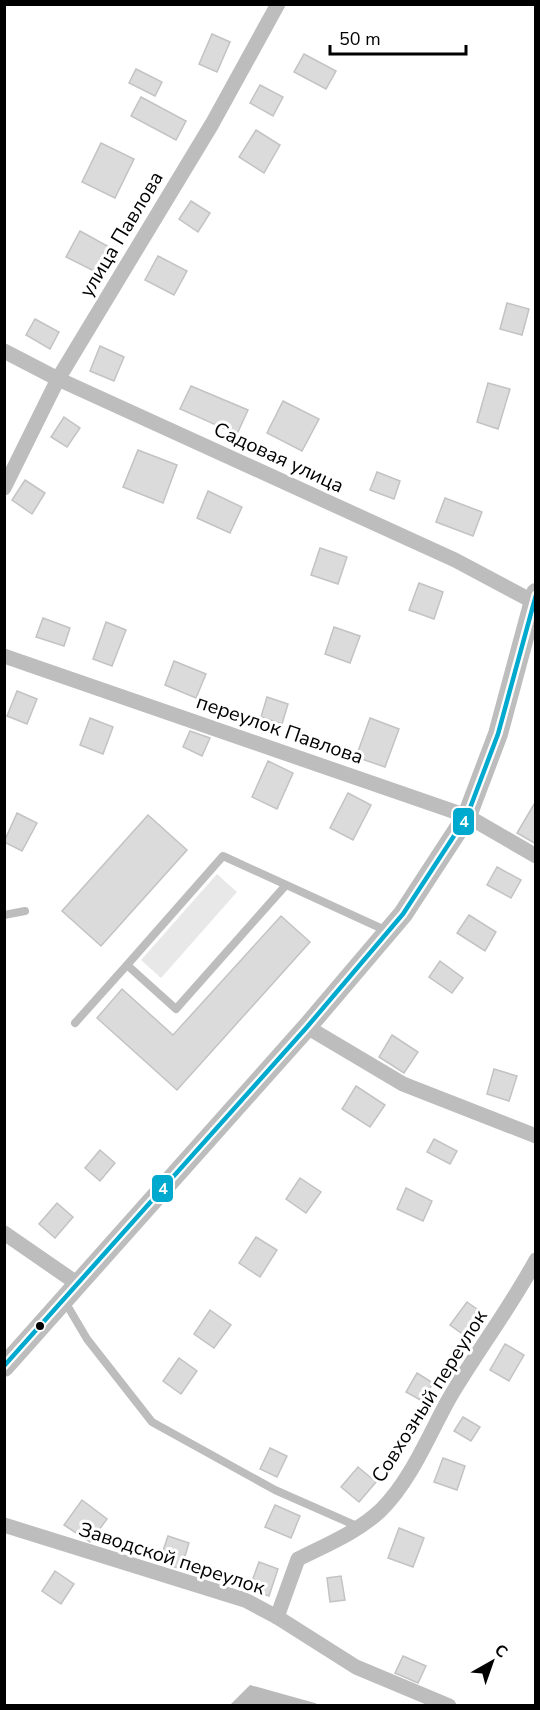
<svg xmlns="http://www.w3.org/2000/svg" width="540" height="1710" font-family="'Nunito Sans',sans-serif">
  <rect width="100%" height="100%" fill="#fff"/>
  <polygon fill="#e8e8e8" points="217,874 237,892 161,978 141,960"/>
  <polygon fill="#bababa" points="250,1685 315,1703 319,1705 230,1705"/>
  <g fill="#dbdbdb" stroke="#c3c3c3" stroke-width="1.5">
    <polygon points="212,34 230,42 217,72 199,64"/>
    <polygon points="304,54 336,71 326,89 294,72"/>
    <polygon points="136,69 162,82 155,96 129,83"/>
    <polygon points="260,85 283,97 273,116 250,103"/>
    <polygon points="141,97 186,121 176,140 131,116"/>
    <polygon points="256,130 280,145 264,173 239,157"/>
    <polygon points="101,143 134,159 115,198 82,182"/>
    <polygon points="191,201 210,213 198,232 179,219"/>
    <polygon points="80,231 111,248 98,273 66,257"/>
    <polygon points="158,256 187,271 174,295 145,280"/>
    <polygon points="507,303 529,309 522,335 500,329"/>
    <polygon points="35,319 59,332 50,349 26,335"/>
    <polygon points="100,346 124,357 114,381 90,371"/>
    <polygon points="488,383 510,389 498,429 477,422"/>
    <polygon points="191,386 248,410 238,432 232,432 180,409"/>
    <polygon points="283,401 319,419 302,451 267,433"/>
    <polygon points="64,417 80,428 67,447 51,437"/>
    <polygon points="138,450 177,465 163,503 123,487"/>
    <polygon points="377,472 400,481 394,499 370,490"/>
    <polygon points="25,480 45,493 32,514 12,500"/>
    <polygon points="208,491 242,507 230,533 197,518"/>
    <polygon points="445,498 482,512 473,536 436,522"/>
    <polygon points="320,548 347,557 338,584 311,575"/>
    <polygon points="419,583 443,592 434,619 409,610"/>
    <polygon points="43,618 70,628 64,646 36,637"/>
    <polygon points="106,622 126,630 112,666 93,659"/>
    <polygon points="334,627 360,636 350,663 325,654"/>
    <polygon points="174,661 206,674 196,698 165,685"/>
    <polygon points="17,691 37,699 27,724 7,716"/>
    <polygon points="267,697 288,704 282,724 261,717"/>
    <polygon points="90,718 113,727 103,754 80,745"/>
    <polygon points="370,718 399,729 385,767 356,757"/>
    <polygon points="190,731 210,738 202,756 183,747"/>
    <polygon points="268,761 293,773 277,809 252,797"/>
    <polygon points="348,793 371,805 353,840 330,828"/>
    <polygon points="536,801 536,844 517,833"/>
    <polygon points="17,813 37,823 22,851 4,842"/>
    <polygon points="148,815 187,850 101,946 62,911"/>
    <polygon points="497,867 521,880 511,898 487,885"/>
    <polygon points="469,915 496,932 485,951 457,933"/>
    <polygon points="281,916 310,942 177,1090 97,1018 122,989 173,1035"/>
    <polygon points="440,961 463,978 452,993 429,977"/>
    <polygon points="392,1035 418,1052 404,1073 379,1057"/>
    <polygon points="494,1069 517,1076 509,1101 487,1094"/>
    <polygon points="356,1086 385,1105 370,1127 342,1109"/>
    <polygon points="434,1139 457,1151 450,1164 427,1152"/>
    <polygon points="100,1150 115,1163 100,1181 85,1168"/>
    <polygon points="300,1178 321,1192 306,1213 286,1199"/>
    <polygon points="406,1188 432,1201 423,1221 397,1209"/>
    <polygon points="57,1203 73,1217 55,1238 39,1224"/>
    <polygon points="256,1237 277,1250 260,1277 239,1263"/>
    <polygon points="467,1302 481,1312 464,1335 450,1325"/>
    <polygon points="210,1310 231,1325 214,1348 194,1334"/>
    <polygon points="505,1344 524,1355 509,1381 490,1370"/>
    <polygon points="179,1358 197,1371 181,1394 163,1381"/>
    <polygon points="417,1373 433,1383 422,1401 406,1392"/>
    <polygon points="463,1417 480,1427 471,1441 454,1431"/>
    <polygon points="270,1448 287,1456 277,1477 260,1469"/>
    <polygon points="443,1458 465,1466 457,1490 434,1482"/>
    <polygon points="358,1467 376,1482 359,1502 341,1487"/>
    <polygon points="82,1500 107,1519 90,1542 64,1525"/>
    <polygon points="275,1505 300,1516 291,1538 265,1527"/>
    <polygon points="399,1528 424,1538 413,1567 388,1558"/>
    <polygon points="168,1536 189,1543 181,1569 159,1562"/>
    <polygon points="259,1562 278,1569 269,1596 249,1589"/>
    <polygon points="55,1571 74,1584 61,1604 42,1591"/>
    <polygon points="341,1576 345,1600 330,1602 327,1578"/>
    <polygon points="403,1656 426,1666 418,1683 395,1673"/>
  </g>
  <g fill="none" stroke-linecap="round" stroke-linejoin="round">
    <g stroke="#bdbdbd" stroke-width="8">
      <polyline points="4,915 25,911"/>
      <polyline points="127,965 223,856 387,931"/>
      <polyline points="75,1023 127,965 176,1009 286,885"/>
      <polyline points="64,1300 87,1339 152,1422 275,1490 359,1527"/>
    </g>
    <g stroke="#bdbdbd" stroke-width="15">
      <polyline points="4,351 58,379 455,560 534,602"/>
      <polyline points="4,488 58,379 212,124 278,4"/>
      <polyline points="4,656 467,816 536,856"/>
      <polyline points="307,1027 403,1084 536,1136"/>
      <polyline points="4,1233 78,1284"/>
      <polyline points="4,1525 245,1600 277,1617 356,1667 449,1706"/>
      <path d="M277 1617 298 1559C326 1545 358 1532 381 1510 412 1479 429 1434 450 1397 478 1350 510 1308 536 1260"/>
    </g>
    <polyline stroke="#bdbdbd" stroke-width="20" points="4,1367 307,1027 403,914 467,816 498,734 536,593"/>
    <defs>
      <polyline id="bus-1" points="4,1366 307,1027 403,914 467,816 498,734 536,595"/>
    </defs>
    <use href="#bus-1" stroke="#fff" stroke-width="9"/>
    <use href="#bus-1" stroke="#00a9ce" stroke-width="4.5"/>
  </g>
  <circle fill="#000" stroke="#fff" stroke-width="2" cx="40" cy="1326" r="5"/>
  <g text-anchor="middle" stroke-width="6" stroke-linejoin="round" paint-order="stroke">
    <g font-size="20" fill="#000" stroke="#fff">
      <text transform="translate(121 234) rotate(-59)" y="7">улица Павлова</text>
      <text transform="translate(279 457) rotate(25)" y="7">Садовая улица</text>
      <text transform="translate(280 729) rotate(19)" y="7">переулок Павлова</text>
      <text transform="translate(429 1396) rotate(-58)" y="7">Совхозный переулок</text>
      <text transform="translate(172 1558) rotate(18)" y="7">Заводской переулок</text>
    </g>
  </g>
  <g stroke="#fff" stroke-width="2">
    <rect x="452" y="807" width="23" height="29" rx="6" fill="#00a9ce"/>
    <rect x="151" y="1174" width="23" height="29" rx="6" fill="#00a9ce"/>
  </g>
  <g font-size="16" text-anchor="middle" font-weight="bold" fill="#fff">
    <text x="464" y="827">4</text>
    <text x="163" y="1194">4</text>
  </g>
  <rect width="540" height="1710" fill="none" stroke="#000000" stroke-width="12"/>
  <g transform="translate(492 1662) rotate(40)" stroke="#ffffff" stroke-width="4.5" paint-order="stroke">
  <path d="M0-4.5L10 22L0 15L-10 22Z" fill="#000000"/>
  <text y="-9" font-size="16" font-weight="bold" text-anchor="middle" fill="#000000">С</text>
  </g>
  <path d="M330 45v9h136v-9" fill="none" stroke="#000000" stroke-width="3"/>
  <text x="339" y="45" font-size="18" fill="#000000" stroke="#ffffff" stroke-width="4.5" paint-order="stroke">50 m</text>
</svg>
